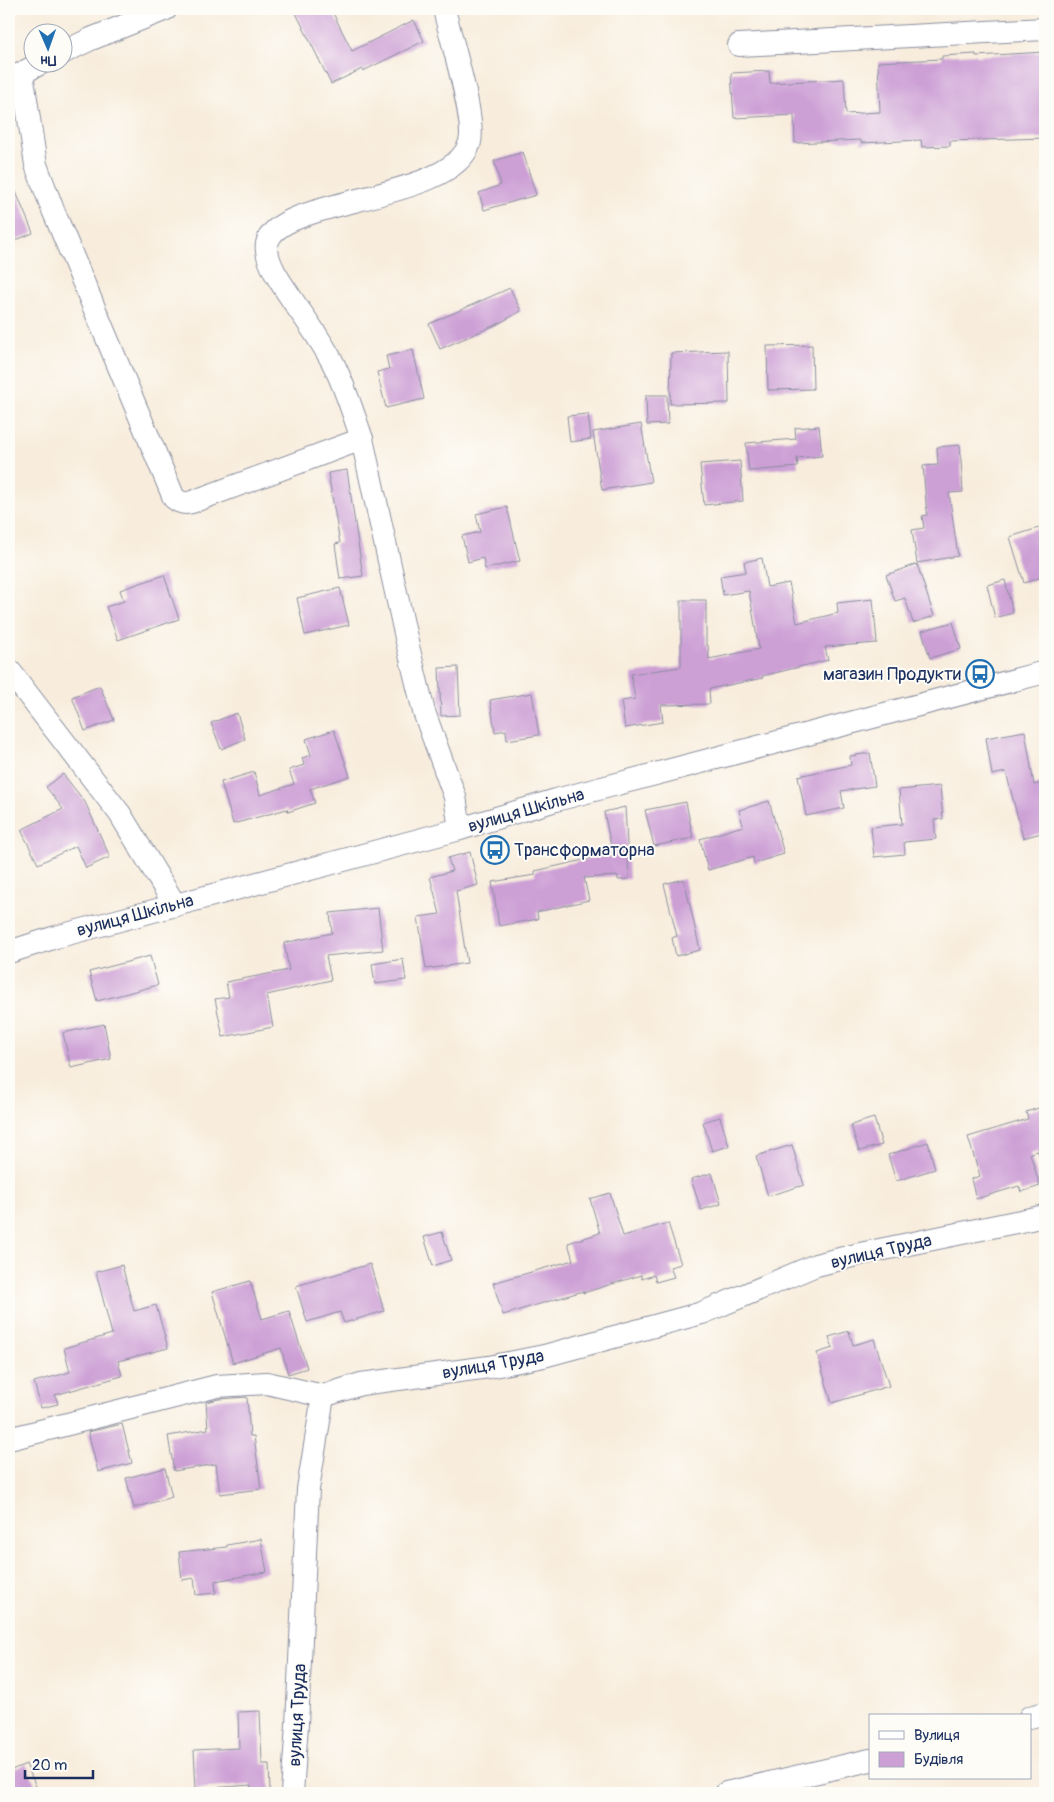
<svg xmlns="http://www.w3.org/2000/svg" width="1054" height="1802" font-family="Pangolin,sans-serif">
  <rect width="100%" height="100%" fill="#fdfcf7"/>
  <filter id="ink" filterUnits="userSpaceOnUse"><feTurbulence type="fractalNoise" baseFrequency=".02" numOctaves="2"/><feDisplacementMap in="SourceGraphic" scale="10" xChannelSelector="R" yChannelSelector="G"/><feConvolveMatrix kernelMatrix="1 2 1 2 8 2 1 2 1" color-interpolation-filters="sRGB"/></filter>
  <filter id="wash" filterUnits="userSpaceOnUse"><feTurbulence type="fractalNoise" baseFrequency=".0096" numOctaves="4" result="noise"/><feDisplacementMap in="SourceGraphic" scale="20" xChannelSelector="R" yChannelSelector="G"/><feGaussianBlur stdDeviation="1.12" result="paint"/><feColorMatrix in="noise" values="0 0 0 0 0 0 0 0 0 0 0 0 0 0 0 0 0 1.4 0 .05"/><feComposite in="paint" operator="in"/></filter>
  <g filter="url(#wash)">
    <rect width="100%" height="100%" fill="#f8eddd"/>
    <g id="blocks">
      <g fill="#cc9fd5">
        <polygon points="294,9 331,9 352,51 414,20 424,41 363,71 362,69 331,84"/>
        <polygon points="1045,52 1045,138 950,141 950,146 922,147 921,140 861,143 861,140 795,143 794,115 734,118 731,73 769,71 770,83 844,79 846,114 880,112 878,62 942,59 942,56 976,54 976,56"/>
        <polygon points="523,152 536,195 484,210 479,193 501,185 494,161"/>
        <polygon points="9,175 33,233 9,243"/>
        <polygon points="510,288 521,311 498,324 440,349 429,324"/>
        <polygon points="812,345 813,389 768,390 767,346"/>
        <polygon points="413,350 424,399 386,408 377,372 389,369 386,356"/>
        <polygon points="728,351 729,403 670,404 671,353"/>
        <polygon points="646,395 667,395 668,424 647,425"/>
        <polygon points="588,414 591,439 570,442 567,416"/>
        <polygon points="641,424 651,482 602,490 593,432"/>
        <polygon points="819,426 822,456 797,458 798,467 749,471 746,443 796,439 795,428"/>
        <polygon points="960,445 963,492 949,493 958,556 917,563 912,530 924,528 922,516 927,515 923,466 938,465 937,447"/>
        <polygon points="740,461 743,501 704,505 700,464"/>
        <polygon points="347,470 363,576 340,579 335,544 340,543 328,473"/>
        <polygon points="507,507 520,561 485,569 483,558 468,562 462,536 480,532 476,514"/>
        <polygon points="1045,526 1045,576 1024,583 1010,537"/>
        <polygon points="762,558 767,587 789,583 797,623 838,613 837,603 873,599 877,643 825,647 828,660 762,676 763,678 709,689 710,704 661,705 663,722 625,728 621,701 635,699 631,674 681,667 681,600 706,600 706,645 708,645 709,659 759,649 749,591 723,595 720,576 746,572 744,562"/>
        <polygon points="917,564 934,616 913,623 905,598 895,601 886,575"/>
        <polygon points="164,575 179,619 118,640 106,607 124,601 120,590"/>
        <polygon points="1005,580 1013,613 995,618 987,585"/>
        <polygon points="340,588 349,625 305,635 297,598"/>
        <polygon points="953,622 961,649 930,658 922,631"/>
        <polygon points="458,667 460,715 441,716 439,668"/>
        <polygon points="100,686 114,720 85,731 72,697"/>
        <polygon points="532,693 539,735 507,740 506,730 495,732 490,700"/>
        <polygon points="237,713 245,739 221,749 211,723"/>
        <polygon points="334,730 350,776 310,789 315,803 288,812 287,809 233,824 221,782 254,772 260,795 294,784 289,770 304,765 302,758 311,755 306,739"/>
        <polygon points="1025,731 1034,785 1045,782 1045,832 1023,838 1006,772 992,775 986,738"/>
        <polygon points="870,753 875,786 841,791 844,808 806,816 798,776 851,765 850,756"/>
        <polygon points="63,774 85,802 110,857 86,868 76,846 38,864 21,830 63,809 46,787"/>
        <polygon points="940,786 943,819 934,820 936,839 904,842 905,854 874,857 871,827 902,824 899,790"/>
        <polygon points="769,801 784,854 754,863 753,857 708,870 700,839 743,826 739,810"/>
        <polygon points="686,802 693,838 654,846 645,810"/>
        <polygon points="625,807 629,879 618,880 618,876 584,878 589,900 537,912 538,919 499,926 492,882 535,875 535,871 597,857 613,856 604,812"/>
        <polygon points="470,852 478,885 456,891 467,963 426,969 418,917 440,914 430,877 452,871 448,858"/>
        <polygon points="684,879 700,950 676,956 672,938 677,936 664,884"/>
        <polygon points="378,908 383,950 326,956 331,980 267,995 273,1027 223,1037 215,999 229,997 226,982 289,970 284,943 332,933 330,913"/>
        <polygon points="150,956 158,985 97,1001 89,972"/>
        <polygon points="403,959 406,980 375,984 372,964"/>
        <polygon points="104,1024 111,1059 71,1068 63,1033"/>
        <polygon points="1045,1106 1045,1160 1041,1161 1038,1151 1030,1153 1040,1186 1021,1192 1019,1186 976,1199 971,1179 980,1176 968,1137 1028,1119 1026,1112"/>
        <polygon points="720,1117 729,1146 712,1151 703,1122"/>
        <polygon points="874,1118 882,1145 859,1151 851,1125"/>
        <polygon points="928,1142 935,1169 896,1181 888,1155"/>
        <polygon points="792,1145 804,1185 768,1196 756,1156"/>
        <polygon points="712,1173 721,1204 701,1210 691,1179"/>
        <polygon points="610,1193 623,1236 668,1223 681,1264 670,1267 674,1277 656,1282 654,1275 642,1279 641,1275 583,1293 583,1291 503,1315 493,1283 573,1260 568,1243 600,1233 590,1199"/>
        <polygon points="442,1232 451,1260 433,1266 424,1237"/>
        <polygon points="370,1264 384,1311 344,1323 340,1312 307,1322 296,1286"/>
        <polygon points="122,1265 134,1311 156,1305 168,1348 118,1361 122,1376 55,1395 58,1404 41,1408 34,1382 70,1372 64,1348 112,1334 96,1272"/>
        <polygon points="250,1281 262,1319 289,1311 307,1368 288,1374 281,1348 233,1363 212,1292"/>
        <polygon points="849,1331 853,1345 874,1339 889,1386 832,1403 817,1353 833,1348 829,1337"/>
        <polygon points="247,1397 250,1436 254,1436 261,1489 220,1494 216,1464 174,1471 168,1436 208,1429 206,1402 219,1399"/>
        <polygon points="122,1424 132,1463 98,1472 88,1432"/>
        <polygon points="165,1468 172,1497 134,1508 126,1478"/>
        <polygon points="261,1539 267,1572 215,1581 216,1593 196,1595 194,1578 182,1580 179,1552 227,1547 227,1545"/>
        <polygon points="260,1711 262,1764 269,1764 270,1793 251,1793 251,1785 196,1789 194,1750 239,1748 238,1712"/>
        <polygon points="26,1764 39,1793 9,1793 9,1771"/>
      </g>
    </g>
  </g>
  <g filter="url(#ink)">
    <use href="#blocks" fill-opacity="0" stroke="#8a8e9e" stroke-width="1"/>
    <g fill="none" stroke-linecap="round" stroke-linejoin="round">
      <defs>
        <g id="minor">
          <polyline points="739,45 1045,29"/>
          <polyline points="62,53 91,39 166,9"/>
          <path d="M43 62 22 73 36 165 53 210 174 498C180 503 185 504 192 502L362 439 407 642 424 712 455 797 460 829"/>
          <path d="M362 439C353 413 345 386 332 361 321 341 308 322 295 304 285 288 270 270 267 251 258 196 452 206 470 142 476 119 450 36 444 9"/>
          <polyline points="9,670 120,814 175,905"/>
          <polyline points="9,952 56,937 460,829 556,800 1045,672"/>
          <polyline points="323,1396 361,1384 489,1367 544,1356 702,1313 816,1265 860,1254 1045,1216"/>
          <polyline points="9,1439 217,1386 267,1383 323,1396"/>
          <polyline points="1030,1717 1045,1713"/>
          <polyline points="292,1793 297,1725 308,1489 323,1396"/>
          <polyline points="726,1793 870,1760"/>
        </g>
      </defs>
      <use href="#minor" stroke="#8a8e9e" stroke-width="24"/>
      <use href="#minor" stroke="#fff" stroke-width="22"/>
    </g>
  </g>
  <defs>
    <symbol id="bus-ring" viewBox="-11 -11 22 22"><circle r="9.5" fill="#fdfcf7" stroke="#1f6fb2" stroke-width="1.5"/><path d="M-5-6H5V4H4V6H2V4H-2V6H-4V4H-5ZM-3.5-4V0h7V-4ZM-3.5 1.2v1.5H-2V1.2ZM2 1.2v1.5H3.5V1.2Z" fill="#1f6fb2"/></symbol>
  </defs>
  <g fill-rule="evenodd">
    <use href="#bus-ring" x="964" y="658" width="32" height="32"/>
    <use href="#bus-ring" x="479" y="834" width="32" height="32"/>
  </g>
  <g text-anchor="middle" stroke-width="4" stroke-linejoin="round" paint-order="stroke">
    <g font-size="18" fill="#1b2f5e" stroke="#fdfcf7" text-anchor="end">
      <text x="961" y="680">магазин Продукти</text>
      <text x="514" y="856" text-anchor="start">Трансформаторна</text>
    </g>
    <g font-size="18" fill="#1b2f5e" stroke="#fdfcf7">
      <text transform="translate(526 810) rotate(-16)" y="6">вулиця Шкільна</text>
      <text transform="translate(135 915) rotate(-15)" y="6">вулиця Шкільна</text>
      <text transform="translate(881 1251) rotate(-13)" y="6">вулиця Труда</text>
      <text transform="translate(493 1364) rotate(-10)" y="6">вулиця Труда</text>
      <text transform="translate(297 1715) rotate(-87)" y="6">вулиця Труда</text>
    </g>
  </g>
  <rect width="1054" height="1802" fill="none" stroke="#fdfcf7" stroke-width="30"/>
  <rect x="869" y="1714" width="162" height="65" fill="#fdfcf7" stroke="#a3aaba"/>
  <rect x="879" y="1731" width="25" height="8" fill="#ffffff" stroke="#a3aaba"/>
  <text x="914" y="1740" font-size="15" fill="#1b2f5e">Вулиця</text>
  <rect x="879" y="1752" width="25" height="15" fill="#cc9fd5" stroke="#a3aaba"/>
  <text x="914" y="1764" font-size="15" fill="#1b2f5e">Будівля</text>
  <g transform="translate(48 48) rotate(178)"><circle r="24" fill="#fdfcf7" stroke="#a3aaba"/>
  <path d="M0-4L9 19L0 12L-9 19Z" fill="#1f6fb2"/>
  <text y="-8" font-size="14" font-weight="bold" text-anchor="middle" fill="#1b2f5e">Пн</text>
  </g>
  <path d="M25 1770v8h68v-8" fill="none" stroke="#1b2f5e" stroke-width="2.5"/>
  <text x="32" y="1770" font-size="15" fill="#1b2f5e" stroke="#fdfcf7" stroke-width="4" paint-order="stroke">20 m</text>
</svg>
